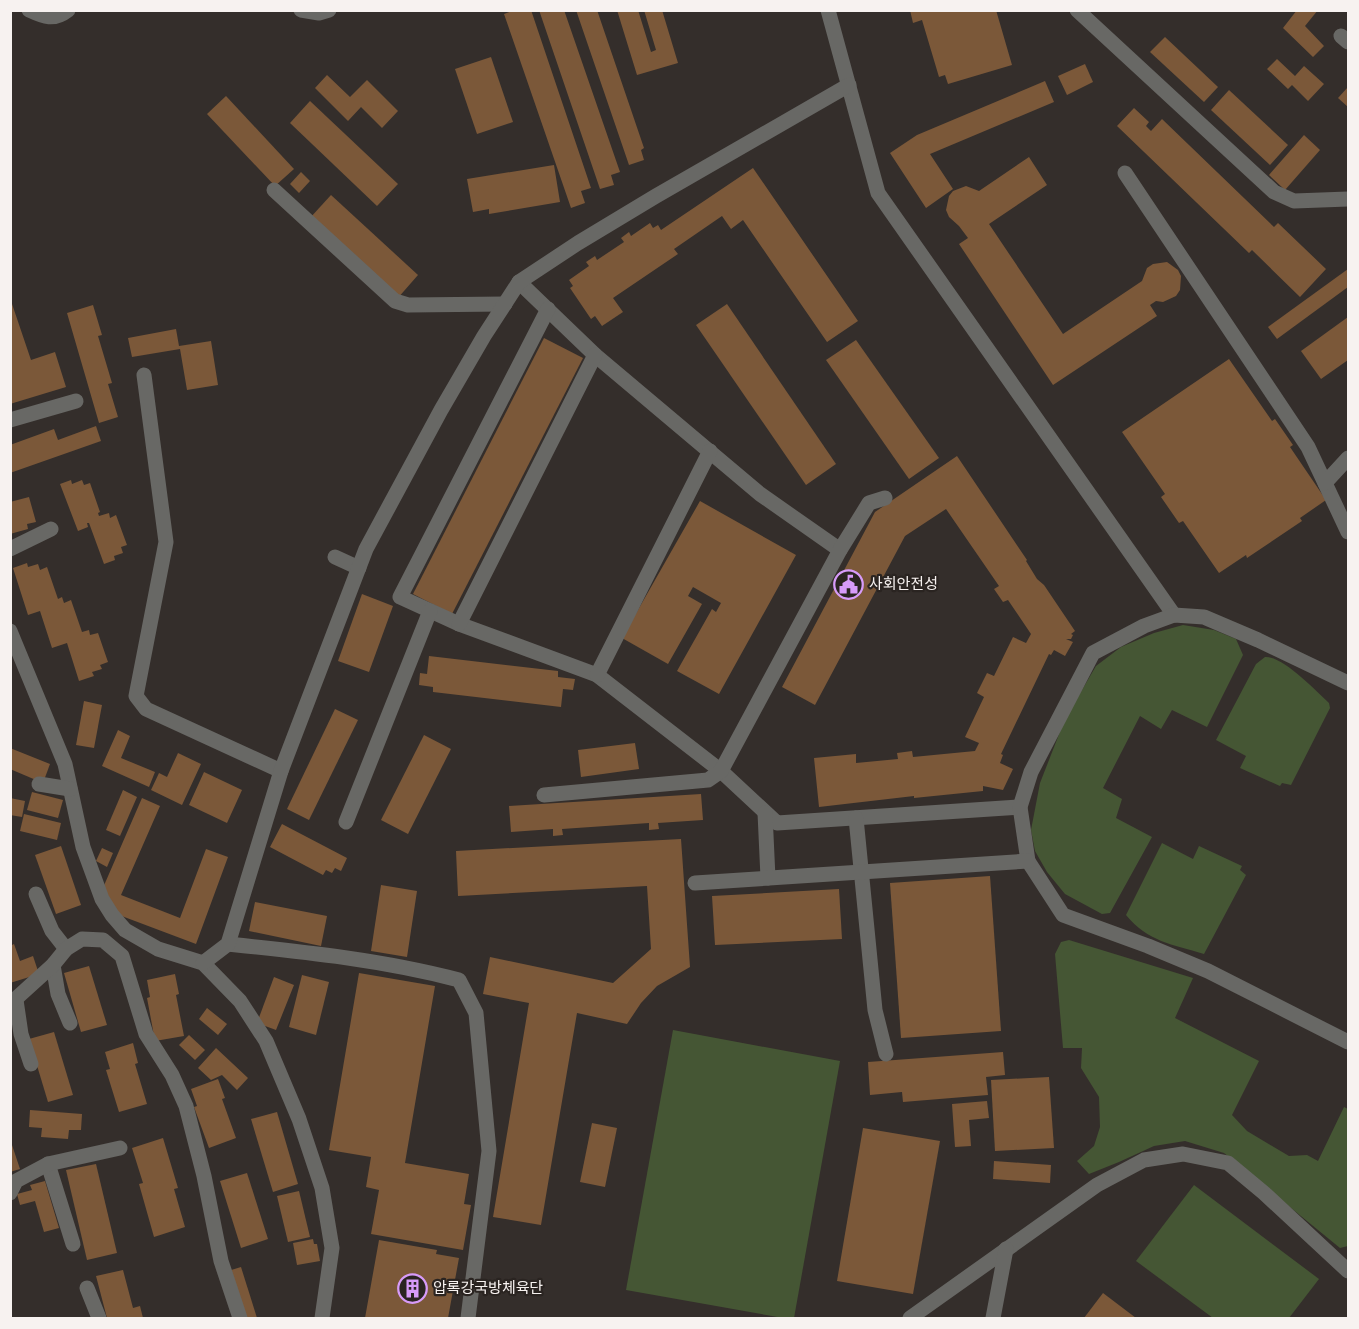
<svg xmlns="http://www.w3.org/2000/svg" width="1359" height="1329" font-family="Inter,'Noto Sans KR',sans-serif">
  <rect width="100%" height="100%" fill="#342e2b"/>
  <g fill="#455634">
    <polygon points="1183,625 1214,630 1236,639 1243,655 1207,727 1172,710 1161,729 1140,716 1103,788 1122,799 1116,818 1152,837 1110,913 1102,914 1065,894 1047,872 1035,851 1031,830 1040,783 1065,719 1096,666 1121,647 1154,633"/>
    <path d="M1265 657C1283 656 1315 690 1329 703L1330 708 1291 785 1282 783 1280 786 1240 768 1246 756 1216 740 1256 664Z"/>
    <path d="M1162 843 1193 859 1199 846 1242 866 1240 870 1246 875 1204 954C1172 944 1148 942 1126 915Z"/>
    <polygon points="1069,940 1193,978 1175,1018 1259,1061 1232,1115 1247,1131 1289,1156 1307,1155 1318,1161 1344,1107 1348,1109 1348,1246 1340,1248 1224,1153 1185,1141 1154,1146 1119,1162 1089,1174 1077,1161 1094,1146 1100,1127 1099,1097 1081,1068 1082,1048 1063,1048 1055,954 1061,942"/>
    <polygon points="673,1030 840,1061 794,1318 783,1318 626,1290"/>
    <polygon points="1194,1185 1319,1279 1289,1318 1213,1318 1136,1261"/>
  </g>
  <g fill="#7b5839">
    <polygon points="515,10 531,10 591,188 581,191 585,203 571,208 504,14"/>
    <polygon points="539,10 564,10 620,172 611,175 614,185 600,189"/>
    <polygon points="576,10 597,10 644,148 641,150 644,160 629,165"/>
    <polygon points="617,10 638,10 651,52 656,50 644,10 662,10 678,63 637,75"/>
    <polygon points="910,10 996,10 1012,65 948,84 945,75 939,77 922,20 913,23"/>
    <polygon points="1297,10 1318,10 1305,26 1324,46 1313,57 1283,28"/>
    <polygon points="1165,37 1218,87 1204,102 1150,52"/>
    <polygon points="491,57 513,122 477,134 455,69"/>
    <polygon points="1277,59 1295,76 1304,66 1324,84 1308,101 1292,85 1288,89 1267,69"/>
    <polygon points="1085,64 1093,82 1067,95 1058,76"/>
    <polygon points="327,75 350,97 367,80 398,111 382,128 361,107 348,121 315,88"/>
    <polygon points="1045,81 1054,102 930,154 953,189 926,208 890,153 917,135"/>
    <polygon points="1348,87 1348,107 1338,98"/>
    <polygon points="1229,90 1288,145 1270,165 1211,110"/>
    <polygon points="226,96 294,169 275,186 207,114"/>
    <polygon points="310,101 398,184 377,206 290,123"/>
    <polygon points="1134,108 1149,122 1146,126 1151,131 1162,119 1274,227 1278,223 1326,269 1300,297 1252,250 1249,253 1117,126"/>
    <polygon points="1304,135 1320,150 1285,190 1269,175"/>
    <polygon points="1029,157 1047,185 989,224 1063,334 1142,281 1147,268 1153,264 1167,262 1178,270 1181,276 1180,290 1176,296 1163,302 1156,301 1150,305 1157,316 1053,385 959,244 968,238 959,226 949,217 946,210 949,196 953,191 966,186 979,191"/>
    <polygon points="554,165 560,202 489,214 489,209 473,212 467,179"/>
    <polygon points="753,168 858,321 827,342 743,220 731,229 722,216 674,249 678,254 613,298 623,312 602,326 595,316 591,319 570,288 573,286 569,280 589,266 586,262 595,256 597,260 624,242 621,238 629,232 631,236 650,223 653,228 658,225 661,230"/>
    <polygon points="301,172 310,181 299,193 290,184"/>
    <polygon points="331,195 418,275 397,299 310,218"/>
    <polygon points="1348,269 1348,287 1277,339 1268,327"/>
    <polygon points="10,298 31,360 55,352 66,387 10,404"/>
    <polygon points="727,304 836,464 806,485 696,325"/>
    <polygon points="93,305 102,335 98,336 112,383 108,384 118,417 99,423 67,313"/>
    <polygon points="1348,317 1348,360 1321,379 1301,351"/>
    <polygon points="176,329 179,346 211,341 218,385 187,390 180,349 132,357 128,338"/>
    <polygon points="544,338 583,358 452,614 413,594"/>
    <polygon points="856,340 939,458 909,479 826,360"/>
    <polygon points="1229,359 1272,421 1275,419 1293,445 1290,447 1326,500 1300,518 1302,521 1247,558 1246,555 1219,573 1183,521 1179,523 1161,497 1165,494 1122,432"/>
    <polygon points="96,426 101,441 10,473 10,445 54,429 58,440"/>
    <polygon points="957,456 1027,560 1026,561 1037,579 1044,585 1075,631 1071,634 1073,635 1071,639 1066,639 1073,642 1065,656 1054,650 1051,655 1049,654 1001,754 1003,755 1000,763 1013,769 1003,790 983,786 983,791 914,798 914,796 819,807 814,758 856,754 856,763 898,759 897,753 912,751 913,757 975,751 979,743 965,737 984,697 977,693 987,673 994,676 1013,637 1026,643 1031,634 1008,600 1003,602 994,589 999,586 946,509 905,536 815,705 782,687 875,512"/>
    <polygon points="71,480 72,484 82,480 84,485 90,483 100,512 98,513 99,516 109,513 110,518 116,515 127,545 121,547 123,553 114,556 115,560 104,564 89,523 87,523 88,527 78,531 60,484"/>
    <polygon points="29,497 36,522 27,524 28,529 10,534 10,502"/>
    <polygon points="700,501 796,555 719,694 677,671 712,609 716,612 721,603 693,587 688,596 702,604 668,664 622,638"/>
    <polygon points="27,563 28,567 38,564 40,570 47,567 58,599 62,597 64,603 71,600 82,632 89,630 90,635 98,633 108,662 100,665 102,669 92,672 94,676 79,681 67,643 52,648 40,611 28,615 13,568"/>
    <polygon points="362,594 393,606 369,672 338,661"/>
    <polygon points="429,656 558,671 558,677 575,679 573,690 563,689 561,707 433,692 433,687 419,685 420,673 427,674"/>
    <polygon points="84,701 102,705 94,748 76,745"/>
    <polygon points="335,709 358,720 309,820 287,809"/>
    <polygon points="118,730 130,736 121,758 155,772 149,787 102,766"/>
    <polygon points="424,735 451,749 408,834 381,820"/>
    <polygon points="635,743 639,769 581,777 578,750"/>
    <polygon points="10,748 50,764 43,783 10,769"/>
    <polygon points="178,753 201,764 182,805 151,790 159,773 167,777"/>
    <polygon points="204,772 242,790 227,823 189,805"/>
    <polygon points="123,790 137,797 120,836 106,830"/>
    <polygon points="32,792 63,800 58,818 27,810"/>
    <polygon points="701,794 703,820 658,823 659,829 649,830 649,823 562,829 563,835 553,836 553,829 511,832 509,806"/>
    <polygon points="10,798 25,801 22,817 10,815"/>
    <polygon points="142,798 160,806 121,895 180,918 206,849 228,857 196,944 111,912 102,890"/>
    <polygon points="24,814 61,823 57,840 20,831"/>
    <polygon points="282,824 347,858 341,871 335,868 332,873 326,870 323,875 270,847"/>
    <polygon points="681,839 690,967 657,986 641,1003 627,1024 577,1013 541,1225 493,1217 529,1003 483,994 490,957 613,983 651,949 647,886 458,896 456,851"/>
    <polygon points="61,846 81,905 56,914 35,855"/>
    <polygon points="102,848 113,853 107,867 96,861"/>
    <polygon points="990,876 1001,1031 901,1038 890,883"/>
    <polygon points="381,885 417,891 407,957 371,951"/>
    <polygon points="839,889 842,939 715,945 712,896"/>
    <polygon points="255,902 327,916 321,946 249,931"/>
    <polygon points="14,944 20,961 33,956 39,974 10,983 10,946"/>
    <polygon points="89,966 107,1025 81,1032 64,973"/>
    <polygon points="359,973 435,986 405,1163 469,1174 464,1204 471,1205 463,1250 371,1234 379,1190 366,1187 371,1157 329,1150"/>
    <polygon points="175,974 179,994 176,995 184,1036 155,1041 147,998 150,997 147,980"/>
    <polygon points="302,975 329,982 316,1035 289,1027"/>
    <polygon points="274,977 294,985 276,1030 257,1023"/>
    <polygon points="207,1008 227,1024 218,1035 199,1019"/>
    <polygon points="54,1032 73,1095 48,1102 29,1039"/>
    <polygon points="189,1035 205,1050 195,1060 179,1045"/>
    <polygon points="133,1043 138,1063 135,1064 147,1104 119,1112 106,1070 110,1069 105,1052"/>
    <polygon points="216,1048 248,1078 237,1090 222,1075 211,1080 198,1068"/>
    <polygon points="1003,1052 1005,1075 986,1077 988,1095 903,1102 902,1092 870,1095 868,1062"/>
    <polygon points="1049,1077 1054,1148 995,1151 991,1080"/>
    <polygon points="218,1079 225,1098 222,1099 236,1138 209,1148 194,1107 197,1106 191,1089"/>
    <polygon points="987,1101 989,1118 969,1120 971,1146 955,1147 952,1104"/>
    <polygon points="30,1110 82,1114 81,1130 69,1130 68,1139 41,1137 42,1128 29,1127"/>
    <polygon points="277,1112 298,1184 273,1192 251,1119"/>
    <polygon points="592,1123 617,1128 605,1187 580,1182"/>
    <polygon points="863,1128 940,1141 913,1294 837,1281"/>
    <polygon points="163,1138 178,1188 174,1189 185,1227 154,1237 139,1184 143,1183 132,1148"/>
    <polygon points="10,1139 20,1169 10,1172"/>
    <polygon points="994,1161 1051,1165 1050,1183 993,1179"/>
    <polygon points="96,1164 117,1253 87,1260 66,1170"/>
    <polygon points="247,1173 268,1239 241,1248 220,1181"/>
    <polygon points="45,1181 59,1228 44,1232 35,1201 20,1205 17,1194 32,1190 30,1185"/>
    <polygon points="299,1191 310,1237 288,1242 277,1196"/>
    <polygon points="313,1239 314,1244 317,1244 320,1261 297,1265 293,1243"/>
    <polygon points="379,1240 437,1250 436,1254 459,1258 448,1318 365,1318"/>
    <polygon points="241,1267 257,1318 244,1318 228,1271"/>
    <polygon points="123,1270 133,1308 140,1306 143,1318 107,1318 96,1276"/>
    <polygon points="1103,1293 1136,1318 1084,1318"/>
  </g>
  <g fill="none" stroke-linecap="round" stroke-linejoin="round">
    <g stroke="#686865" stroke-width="15">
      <path d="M29 10C44 17 54 21 68 10"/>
      <polyline points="301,10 319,13 329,10"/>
      <polyline points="828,10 878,193 1174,615"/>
      <polyline points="1077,10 1274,192 1294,201 1348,199"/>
      <polyline points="1341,36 1348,42"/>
      <polyline points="1125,173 1308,447 1348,532"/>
      <polyline points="274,190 395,301 408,305 505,304"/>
      <polyline points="519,282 595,355 760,494 840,550"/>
      <polyline points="548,309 400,597 459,624 597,675 721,771 777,823 1020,807"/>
      <polyline points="144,375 166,542 136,696 146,709 281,771"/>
      <polyline points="10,420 76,401"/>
      <polyline points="1325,483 1348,458"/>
      <polyline points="10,549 51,529"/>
      <polyline points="335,557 359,568"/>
      <polyline points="459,624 595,355"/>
      <polyline points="10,631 65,764 83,847 102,899 112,915 125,930 158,949 203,963 240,1001 266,1041 299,1119 322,1188 332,1248 322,1318"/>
      <polyline points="597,675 710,451"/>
      <polyline points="1348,683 1258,640 1204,617 1174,615 1144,626 1093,653 1031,772 1020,807 1028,861 1063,915 1148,946 1208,971 1348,1042"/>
      <polyline points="39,784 70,789"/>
      <polyline points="544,795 708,780 721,771 840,550 869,503 885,498"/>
      <polyline points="765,813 768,878"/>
      <polyline points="856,818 875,1010 886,1054"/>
      <polyline points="346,822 430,611"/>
      <polyline points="695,883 1028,861"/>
      <polyline points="36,894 52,931 66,949"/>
      <path d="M228 944C305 952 383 960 459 980L476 1013 489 1151 468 1318"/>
      <polyline points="203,963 228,944 281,771 366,549 441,410 484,336 519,282 578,243 656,196 849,85"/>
      <polyline points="53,965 58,994 70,1023"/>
      <polyline points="16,1000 21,1034 31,1064"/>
      <polyline points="10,1004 53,965 66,949 82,939 103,940 122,956 146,1034 172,1075 186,1106 204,1176 221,1261 240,1318"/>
      <polyline points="48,1164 73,1244"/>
      <polyline points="10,1193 16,1181 48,1164 120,1148"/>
      <polyline points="87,1288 99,1318"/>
      <polyline points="910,1318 1097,1185 1144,1160 1183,1154 1228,1163 1264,1193 1348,1271"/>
      <polyline points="993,1318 1006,1249"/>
    </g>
  </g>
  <defs>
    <symbol id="civic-ring" viewBox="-11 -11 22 22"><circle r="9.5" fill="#2a2421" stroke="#d79bf9" stroke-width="1.5"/><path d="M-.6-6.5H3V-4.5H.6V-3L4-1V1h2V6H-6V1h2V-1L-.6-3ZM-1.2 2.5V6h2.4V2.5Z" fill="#d79bf9"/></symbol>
    <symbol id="building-ring" viewBox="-11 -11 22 22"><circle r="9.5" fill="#2a2421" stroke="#d79bf9" stroke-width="1.5"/><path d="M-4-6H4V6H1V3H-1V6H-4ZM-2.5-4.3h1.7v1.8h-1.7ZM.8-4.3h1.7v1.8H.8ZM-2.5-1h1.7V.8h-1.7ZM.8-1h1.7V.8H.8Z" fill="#d79bf9"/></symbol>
  </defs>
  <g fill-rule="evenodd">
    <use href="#civic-ring" x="832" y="568" width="33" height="33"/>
    <use href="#building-ring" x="396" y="1272" width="33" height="33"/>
  </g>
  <g text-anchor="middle" stroke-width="4.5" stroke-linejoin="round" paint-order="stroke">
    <g font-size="15" fill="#f7f2f0" stroke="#2a2421" text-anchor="start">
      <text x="869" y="589">사회안전성</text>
      <text x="433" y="1293">압록강국방체육단</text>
    </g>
  </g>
  <rect width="1359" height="1329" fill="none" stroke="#f7f2f0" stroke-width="24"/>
</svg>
